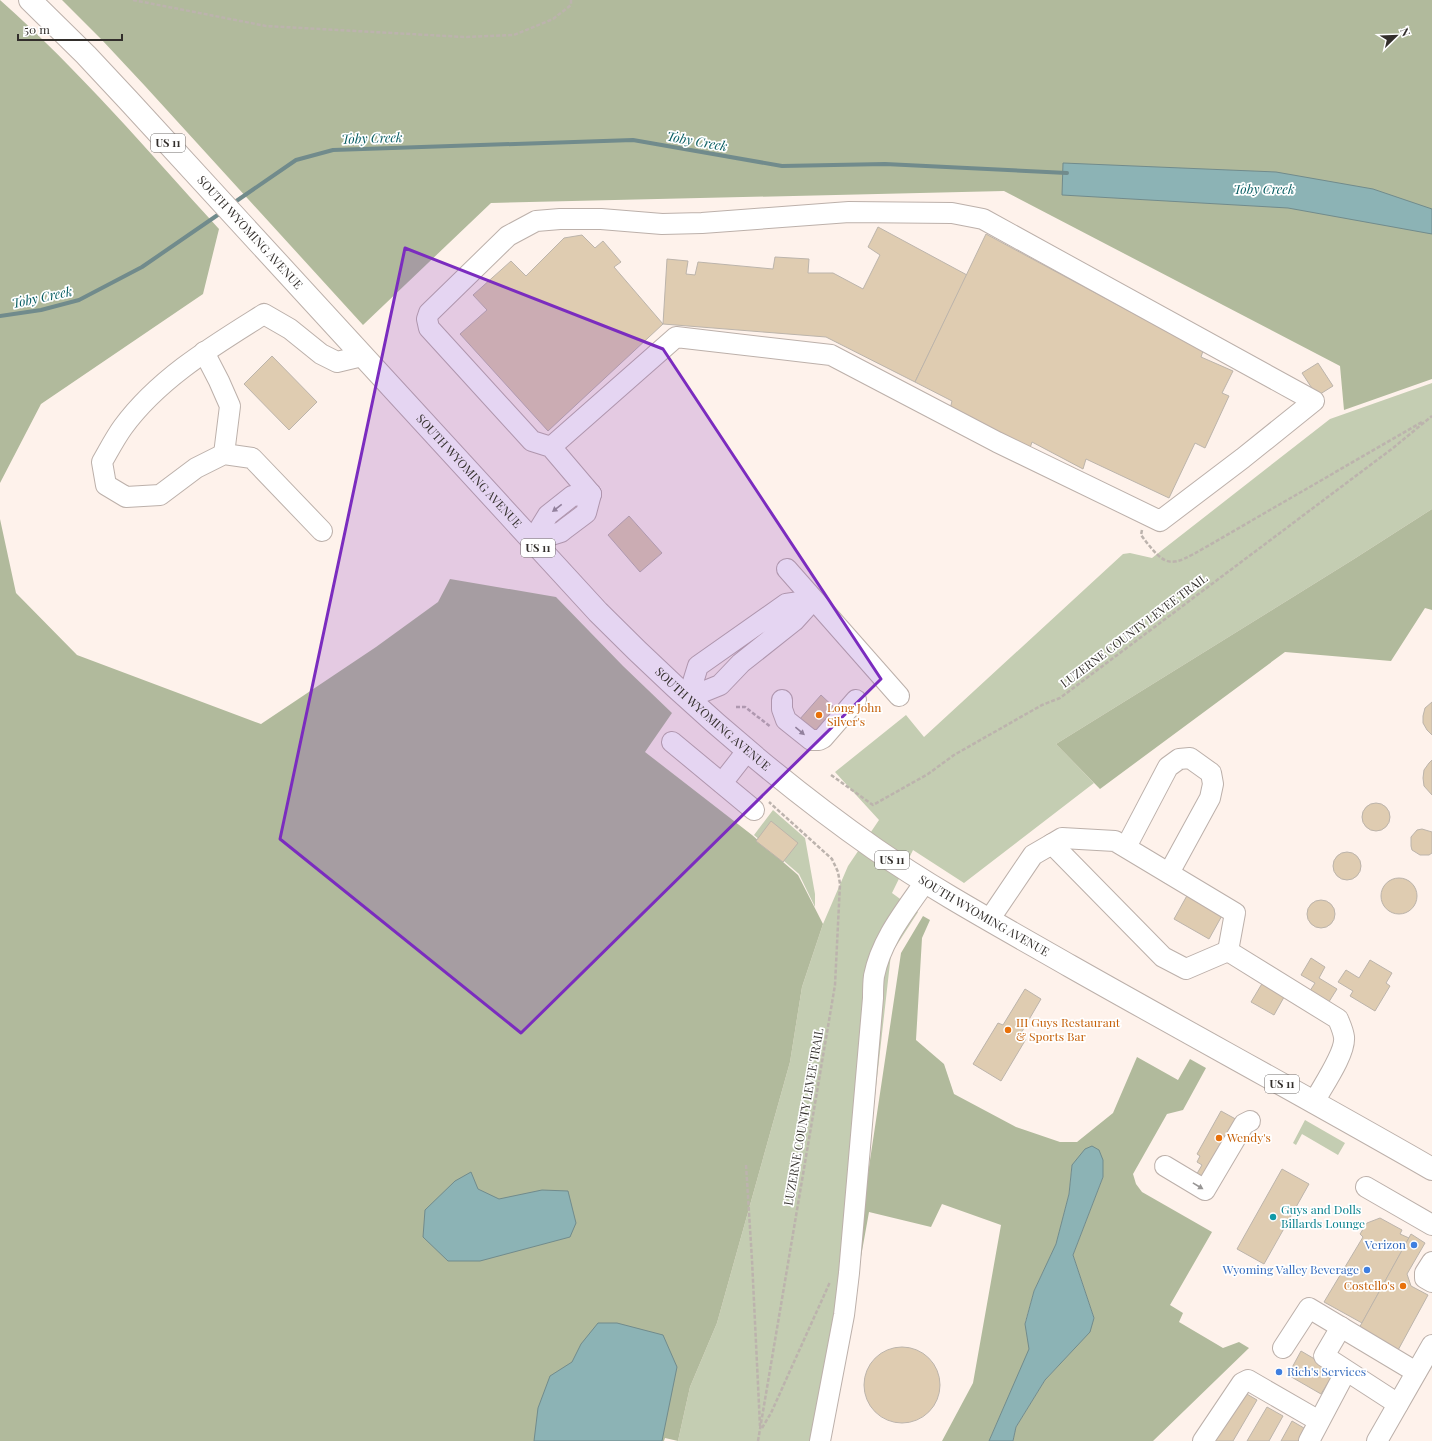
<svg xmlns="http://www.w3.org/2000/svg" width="1432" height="1441" font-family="'Playfair Display',serif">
  <rect width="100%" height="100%" fill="#fef2eb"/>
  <g fill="#c4cdb2">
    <polygon points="1432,383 1432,509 1354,559 1056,744 1094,783 964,883 913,850 892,893 918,912 891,954 861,1220 825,1441 678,1441 690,1387 717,1323 790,1062 802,987 823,924 848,866 879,820 835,772 906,715 924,737 1123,554 1130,553 1152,558 1330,419"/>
    <polygon points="773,810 805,838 815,894 815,907 799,874 754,835"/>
    <polygon points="1305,1120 1345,1143 1338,1155 1302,1134 1296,1145 1293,1143"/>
  </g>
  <g fill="#b1ba9c">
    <path d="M0 0C79 70 148 151 219 229L203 294 41 404 0 483Z"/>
    <polygon points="62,0 1432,0 1432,379 1344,410 1340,366 1004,191 491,203 363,325 145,86 102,40"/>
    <polygon points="1432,509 1432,610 1425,608 1391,661 1285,652 1100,789 1056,744 1354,559"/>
    <polygon points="0,519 16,593 77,655 261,724 376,647 438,602 450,579 556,597 623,666 672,713 645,752 752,835 798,875 823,924 802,987 790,1062 717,1323 690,1387 678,1441 665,1438 664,1441 0,1441"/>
    <polygon points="923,916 930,920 922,938 916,1040 944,1064 954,1094 1016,1127 1060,1142 1077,1142 1113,1113 1137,1057 1178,1080 1190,1059 1206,1068 1183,1110 1167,1114 1133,1174 1136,1184 1142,1192 1212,1232 1170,1305 1183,1313 1179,1322 1223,1348 1239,1342 1249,1348 1153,1441 1013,1441 1016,1427 1045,1380 1089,1332 1094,1318 1073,1255 1103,1177 1072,1165 1069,1194 1056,1245 1034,1291 1025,1323 1030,1349 989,1441 942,1441 973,1383 1001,1225 942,1204 931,1227 869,1212 828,1441 901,953"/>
  </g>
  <g fill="#8cb3b5" stroke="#718b8c">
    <polygon points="1063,163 1276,172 1373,189 1432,209 1432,234 1288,208 1062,195"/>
    <polygon points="1092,1146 1099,1150 1103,1160 1103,1177 1073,1255 1094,1318 1090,1332 1045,1380 1016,1427 1013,1441 989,1441 1029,1349 1025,1324 1034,1291 1056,1244 1069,1194 1072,1165 1085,1149"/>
    <polygon points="471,1172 478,1189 499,1199 542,1190 568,1191 576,1223 570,1237 480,1261 448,1261 423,1237 425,1210 455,1181"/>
    <polygon points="598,1323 617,1323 663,1335 677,1367 662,1441 534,1441 538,1408 550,1376 572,1362 581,1344"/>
  </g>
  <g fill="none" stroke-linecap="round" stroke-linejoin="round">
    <g stroke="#718b8c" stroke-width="4">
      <polyline points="232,204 296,160 333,150 633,140 782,166 885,164 1067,173"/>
      <polyline points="0,316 41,310 79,300 142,267 222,212"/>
    </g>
  </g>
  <g fill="#dfccb1" stroke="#bcb4ab">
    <polygon points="878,227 967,275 915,382 826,337 663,324 667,259 688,261 686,274 695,275 698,262 773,269 775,257 809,259 808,273 833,273 863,289 880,255 868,247"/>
    <polygon points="986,234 1203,351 1201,357 1233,371 1222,393 1229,396 1205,448 1195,443 1169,498 1086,459 1083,469 1032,442 1030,448 950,409 952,401 915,382"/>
    <polygon points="582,235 595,248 603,241 621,262 614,267 663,324 548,431 460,334 487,310 473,295 511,261 526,276 564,238"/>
    <polygon points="272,356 317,402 289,430 244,384"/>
    <polygon points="1318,363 1333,386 1317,396 1302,373"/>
    <polygon points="629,516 662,553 640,572 608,535"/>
    <polygon points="821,695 838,711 816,736 799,720"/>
    <polygon points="1432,702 1432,735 1427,730 1423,723 1423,716 1425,708"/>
    <polygon points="1432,760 1432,795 1424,786 1423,778 1424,770 1429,763"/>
    <circle cx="1376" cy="817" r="14"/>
    <polygon points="771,821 798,843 783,862 756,841"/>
    <polygon points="1422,829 1432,832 1432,853 1429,855 1420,855 1412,850 1411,846 1411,837 1417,830"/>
    <circle cx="1347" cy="866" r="14"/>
    <circle cx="1399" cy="896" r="18"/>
    <polygon points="1189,892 1224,912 1209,939 1174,919"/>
    <circle cx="1321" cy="914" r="14"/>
    <polygon points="1311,958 1325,967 1319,978 1337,989 1325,1008 1306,997 1315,983 1301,975"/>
    <polygon points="1370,960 1392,973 1386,983 1390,986 1375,1011 1350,996 1353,991 1338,982 1346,970 1359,978"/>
    <polygon points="1266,977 1288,990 1274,1015 1251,1002"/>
    <polygon points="1025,989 1041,999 1020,1035 1026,1039 1001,1081 973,1064 998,1023 1003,1025"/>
    <polygon points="1221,1111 1241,1122 1203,1182 1195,1177 1202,1165 1197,1162 1200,1156 1197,1154"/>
    <polygon points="1282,1169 1309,1184 1264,1264 1237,1249"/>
    <polygon points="1380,1218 1402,1230 1400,1234 1409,1238 1362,1323 1324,1302 1363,1237 1360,1234 1367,1223"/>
    <polygon points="1411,1234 1425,1243 1407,1274 1411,1286 1428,1295 1397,1352 1358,1330"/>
    <circle cx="902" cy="1385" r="38"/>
    <polygon points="1301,1351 1335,1371 1321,1394 1288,1375"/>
    <polygon points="1240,1390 1257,1400 1233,1441 1211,1441"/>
    <polygon points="1267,1407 1283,1416 1269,1441 1247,1441"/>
    <polygon points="1292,1421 1309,1431 1303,1441 1281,1441"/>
  </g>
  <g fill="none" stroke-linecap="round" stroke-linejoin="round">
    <defs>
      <g id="minor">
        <polyline points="204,352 219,381 230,406 224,454"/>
        <polyline points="551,447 676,337 831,355 997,442 1160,521 1243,458 1314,401 983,219 952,213 849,212 702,223 662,224 601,219 560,219 536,221 508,236 429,313 427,319 429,328 532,441 551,447 591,494"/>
        <path d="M322 531 252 458 224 454 196 468 160 495 126 497 106 485 102 462C109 450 115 438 123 427 159 378 213 346 264 314L290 329 321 354 337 362 362 356"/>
        <polyline points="532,541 548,515 572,496 591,494"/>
        <polyline points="532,541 561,532 566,528 586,513 591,494"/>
        <polyline points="787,569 899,696"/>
        <polygon points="813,600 794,621 741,663 720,685 688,698 698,666 786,604"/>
        <polyline points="782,700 782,709 786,720 811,740 819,740 823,738 856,700"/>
        <polyline points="672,742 754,810"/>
        <polyline points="722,783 747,751"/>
        <polyline points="1052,844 1062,838 1115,841 1235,913 1228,951"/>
        <polyline points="1126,847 1168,767 1179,759 1190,758 1211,773 1213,784 1210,798 1169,873"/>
        <path d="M989 920 1033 855 1052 844 1163 957 1186 969 1228 951 1338 1019C1340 1024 1343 1030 1344 1037 1346 1053 1322 1087 1314 1102"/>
        <polyline points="1165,1166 1205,1190 1244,1124 1250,1121"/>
        <polyline points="1366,1187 1432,1225"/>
        <polyline points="1432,1262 1425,1273 1425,1278 1432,1282"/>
        <polyline points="1341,1327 1324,1356 1398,1404"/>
        <polyline points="1283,1348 1309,1308 1416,1372"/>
        <path d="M820 1441 844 1315 849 1273 873 998C873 991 873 983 874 976 881 940 905 911 925 882"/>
        <polyline points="1203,1441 1242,1383 1248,1380 1319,1421"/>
        <polyline points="1309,1441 1346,1371"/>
        <polyline points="1377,1441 1432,1345"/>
      </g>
      <g id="major">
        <path id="s1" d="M30 0 86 55 129 101 598 612C684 699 775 779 875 849 937 892 1004 928 1070 966 1190 1034 1312 1100 1432 1169"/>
      </g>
    </defs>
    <use href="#minor" stroke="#bcb0aa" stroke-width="22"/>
    <use href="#major" stroke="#bcb0aa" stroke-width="24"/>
    <g stroke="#bcb3ad" stroke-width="2.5" stroke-dasharray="4 2" stroke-linecap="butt">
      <polyline points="133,0 266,26 464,37 514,35 553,19 571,5 571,0"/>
      <path d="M1142 530 1141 535C1167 570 1171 567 1206 547L1422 422"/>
      <polyline points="736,707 745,707 771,727"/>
      <polyline points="831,775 873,805 928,774 954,755 1042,705 1060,698 1393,448 1432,416"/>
      <polyline points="746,1165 752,1260 760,1426"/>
      <polyline points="762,1428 771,1413 830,1282"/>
      <polyline points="758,1441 835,985 840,884 838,872 832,859 769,802"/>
    </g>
    <use href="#minor" stroke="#fff" stroke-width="20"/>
    <use href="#major" stroke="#fff" stroke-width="22"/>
  </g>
  <defs><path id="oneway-solid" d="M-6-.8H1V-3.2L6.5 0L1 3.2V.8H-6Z"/></defs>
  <g fill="#989695">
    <use href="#oneway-solid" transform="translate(557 508) rotate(142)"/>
    <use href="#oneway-solid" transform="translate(800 731) rotate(40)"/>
    <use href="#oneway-solid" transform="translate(1198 1186) rotate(31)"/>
  </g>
  <path fill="#7b2cbf" fill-opacity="0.2" stroke="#7b2cbf" stroke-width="3" stroke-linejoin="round" d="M405 248 663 349 881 679 521 1033 280 839Z"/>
  <g fill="#e8710a" stroke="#fff" stroke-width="1.5">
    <circle cx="819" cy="715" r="4"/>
    <circle cx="1008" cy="1030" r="4"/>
    <circle cx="1219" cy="1138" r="4"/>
    <circle cx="1403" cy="1286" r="4"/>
  </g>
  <circle fill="#0f9aa8" stroke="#fff" stroke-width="1.5" cx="1273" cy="1217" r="4"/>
  <g fill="#3f7fe0" stroke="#fff" stroke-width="1.5">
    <circle cx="1414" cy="1245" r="4"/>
    <circle cx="1367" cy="1270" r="4"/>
    <circle cx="1279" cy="1372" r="4"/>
  </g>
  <g text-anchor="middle" stroke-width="3.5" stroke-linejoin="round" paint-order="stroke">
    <g fill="#fff" stroke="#706d6b" stroke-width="1">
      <rect x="151" y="134" width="34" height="18" rx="3"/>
      <rect x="521" y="539" width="34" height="18" rx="3"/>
      <rect x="875" y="851" width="34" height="18" rx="3"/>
      <rect x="1265" y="1075" width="34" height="18" rx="3"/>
    </g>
    <g font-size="11" font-weight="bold" fill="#322e2b">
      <text x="168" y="147">US 11</text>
      <text x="538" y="552">US 11</text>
      <text x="892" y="864">US 11</text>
      <text x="1282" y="1088">US 11</text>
    </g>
    <g font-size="12" fill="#322e2b" stroke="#fff">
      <text dy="4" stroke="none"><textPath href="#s1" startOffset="320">SOUTH WYOMING AVENUE</textPath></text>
      <text dy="4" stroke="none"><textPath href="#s1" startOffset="644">SOUTH WYOMING AVENUE</textPath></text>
      <text transform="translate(1134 631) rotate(-37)" y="4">LUZERNE COUNTY LEVEE TRAIL</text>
      <text dy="4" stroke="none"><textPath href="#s1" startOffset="992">SOUTH WYOMING AVENUE</textPath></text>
      <text dy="4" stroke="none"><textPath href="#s1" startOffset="1328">SOUTH WYOMING AVENUE</textPath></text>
      <text transform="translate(804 1117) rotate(-80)" y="4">LUZERNE COUNTY LEVEE TRAIL</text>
    </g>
    <g font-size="12" fill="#c56008" stroke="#fff" text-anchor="start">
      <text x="827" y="712">Long John<tspan x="827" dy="14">Silver's</tspan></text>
      <text x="1016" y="1027">III Guys Restaurant<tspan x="1016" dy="14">&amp; Sports Bar</tspan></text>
      <text x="1227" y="1142">Wendy's</text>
      <text x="1395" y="1290" text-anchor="end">Costello's</text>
    </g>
    <g font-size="12" fill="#0d838f" stroke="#fff" text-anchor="start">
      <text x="1281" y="1214">Guys and Dolls<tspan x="1281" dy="14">Billards Lounge</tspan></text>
    </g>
    <g font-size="12" fill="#366cbe" stroke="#fff" text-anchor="end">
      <text x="1406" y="1249">Verizon</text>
      <text x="1359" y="1274">Wyoming Valley Beverage</text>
      <text x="1287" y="1376" text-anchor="start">Rich's Services</text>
    </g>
    <g font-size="13" font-style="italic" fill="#075d62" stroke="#fff">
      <text transform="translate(372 138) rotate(-2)" y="5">Toby Creek</text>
      <text transform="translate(697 141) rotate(10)" y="5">Toby Creek</text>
      <text x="1264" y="194">Toby Creek</text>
      <text transform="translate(42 297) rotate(-12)" y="5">Toby Creek</text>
    </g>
  </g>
  <g transform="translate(1396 36) rotate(67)" stroke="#ffffff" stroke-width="3" paint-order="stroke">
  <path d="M0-3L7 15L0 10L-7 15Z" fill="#322e2b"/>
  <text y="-6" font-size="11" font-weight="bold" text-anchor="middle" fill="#322e2b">N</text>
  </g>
  <path d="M18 34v6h104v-6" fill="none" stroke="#322e2b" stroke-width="2"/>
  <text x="24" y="34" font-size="12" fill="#322e2b" stroke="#ffffff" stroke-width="3" paint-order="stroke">50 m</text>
</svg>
